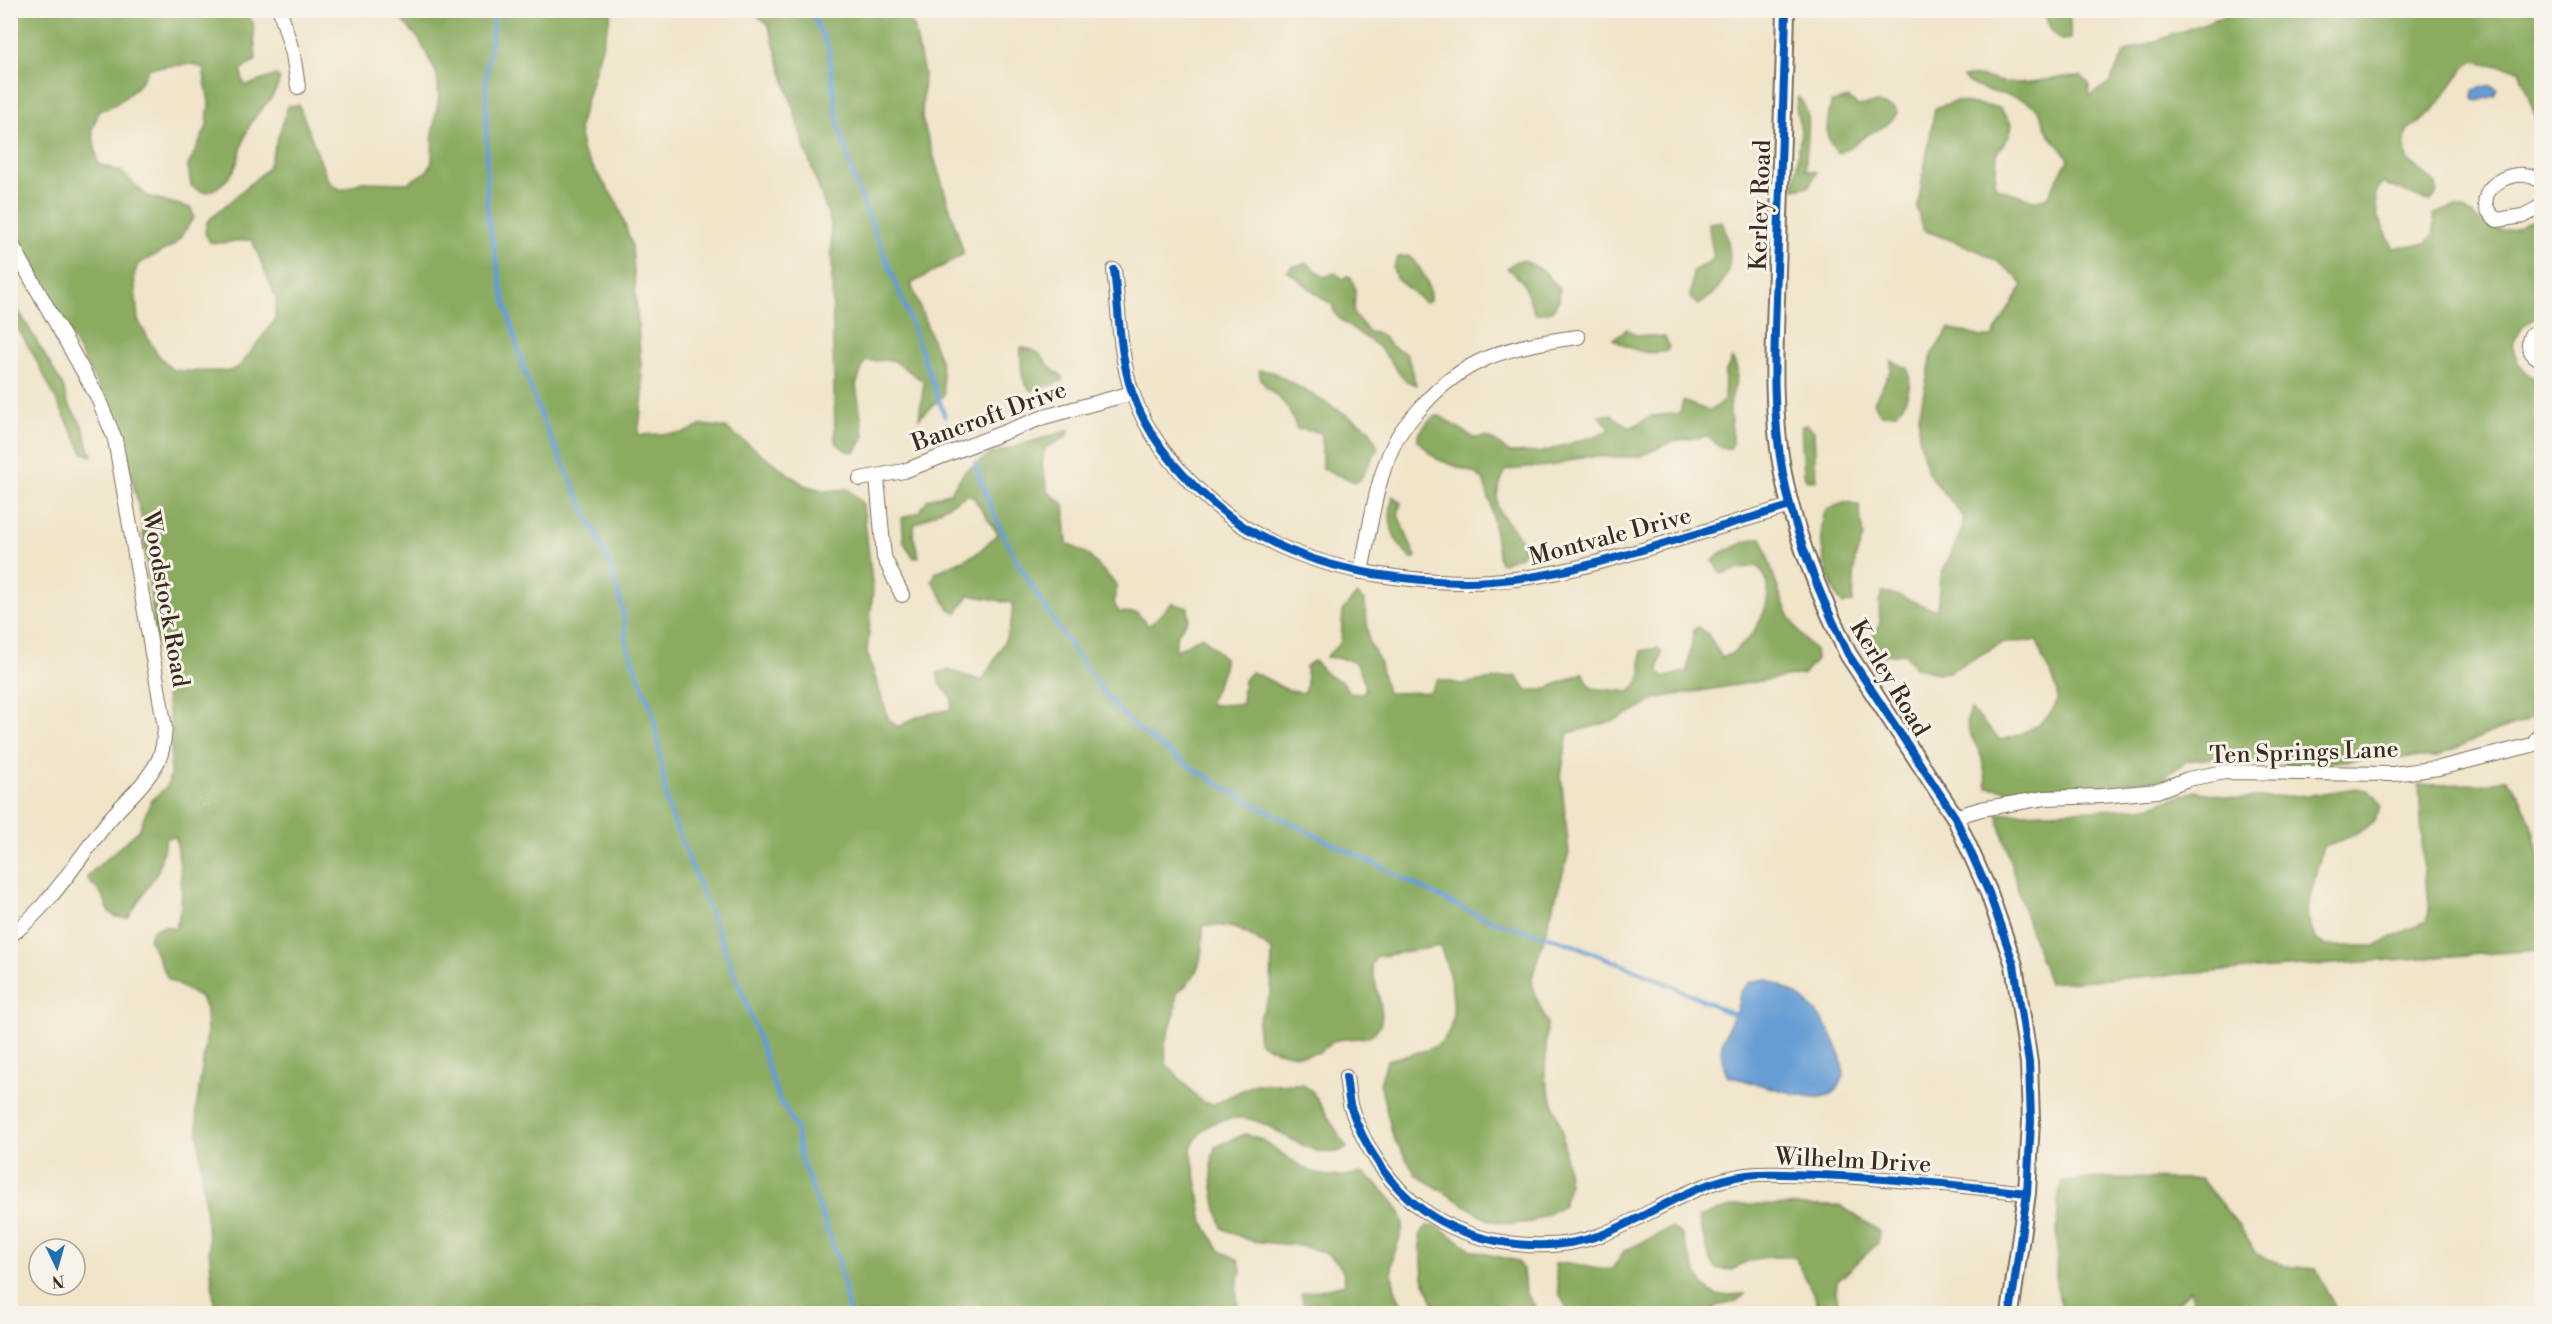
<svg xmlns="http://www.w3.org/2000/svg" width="2552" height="1324" font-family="'Libre Bodoni',serif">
  <rect width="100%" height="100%" fill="#f7f3e8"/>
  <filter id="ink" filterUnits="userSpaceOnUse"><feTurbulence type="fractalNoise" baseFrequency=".0167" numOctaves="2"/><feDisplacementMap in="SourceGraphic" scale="12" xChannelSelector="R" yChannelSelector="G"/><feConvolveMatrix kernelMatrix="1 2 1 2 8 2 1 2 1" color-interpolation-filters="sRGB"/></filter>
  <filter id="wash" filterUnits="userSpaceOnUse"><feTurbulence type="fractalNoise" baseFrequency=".008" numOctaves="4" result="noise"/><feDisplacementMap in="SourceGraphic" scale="24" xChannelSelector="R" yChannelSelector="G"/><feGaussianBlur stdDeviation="1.35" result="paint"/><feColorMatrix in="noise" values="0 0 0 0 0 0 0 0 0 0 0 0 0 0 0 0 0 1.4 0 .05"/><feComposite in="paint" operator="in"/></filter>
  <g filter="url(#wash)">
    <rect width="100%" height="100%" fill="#f0e4c9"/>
    <g fill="#8aab60" stroke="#626a3f" stroke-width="1.5">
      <path d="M862 10 879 16 889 11H900L914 26 924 74 922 119 964 254 911 284 941 363 944 395 919 418 924 382 893 360 865 361 856 385 864 436 856 451C846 454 842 448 835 441L831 224 803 142 768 24 751 11Z"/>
      <path d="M10 11H244L253 22 256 60 241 70 243 82 246 86 276 75 280 79C272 105 260 106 250 125 236 151 244 170 216 188 206 195 199 192 191 186L188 166 207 126 209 103 203 68 193 64 149 68C142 86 117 107 99 111L92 130 98 164 120 171 147 196 191 208 194 217 176 244 138 264 134 275 138 320 156 352 171 369 183 371H230L240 366 275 320 276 298 252 240C237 239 224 246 210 242L205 233 207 222 268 168 288 106 299 105 326 176 332 185 342 190 362 182 408 183 427 171 432 162 433 129 439 97 437 75 419 39 396 14 397 11H612L579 127 582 151 618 204 632 246 643 394 638 435 684 433 703 425 726 428 804 485 825 491 848 489 863 504 873 590 867 652 889 720 898 727 919 716 951 709 952 698 939 683 937 673 948 670 982 681C996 656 1015 632 1012 603L969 595 957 613 949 609 932 581 936 572 976 554 998 534 973 497 968 494 915 524 913 535 919 557 914 558 904 543 902 518 919 512 928 499 950 493 965 471 991 454 1069 430 1068 436 1045 448 1042 464 1048 492 1064 504 1067 543 1087 554 1117 585 1114 603 1119 612 1137 613 1149 626 1172 603 1188 608 1189 618 1176 636V651L1202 636 1224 658V668L1209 703 1214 705 1242 704 1244 680 1251 672C1273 679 1280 691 1303 693L1307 684 1306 666 1314 661 1329 676 1344 683 1349 693 1361 694 1365 690C1361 660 1355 660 1326 657L1341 642 1343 610 1357 594 1365 602 1369 642 1379 660 1387 693 1430 692 1438 679 1460 684 1516 676 1527 690H1543L1583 673 1591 688 1630 692 1641 678V651L1658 648 1662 653 1658 669 1663 678 1687 671 1694 630 1698 627 1708 634 1722 658C1748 648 1770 614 1768 586 1768 579 1761 571 1757 565L1721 574 1713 561 1720 553 1756 538H1762C1774 577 1784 623 1815 650L1816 660 1804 674 1657 698C1629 718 1601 725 1568 733L1561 776 1569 853 1532 978 1534 992 1547 1023 1545 1078 1562 1130 1569 1186 1562 1207 1531 1222 1510 1224 1489 1220 1416 1175 1393 1137 1380 1084 1387 1060C1399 1057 1432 1051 1440 1043 1464 1023 1450 971 1440 946L1376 957 1371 966C1374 980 1386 1014 1380 1025 1369 1045 1352 1035 1335 1041 1328 1043 1323 1052 1316 1053 1298 1058 1272 1052 1258 1041V1022L1271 993 1272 951C1249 932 1233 923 1203 926 1203 951 1202 977 1177 992L1175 1012 1165 1043 1166 1064 1202 1102 1214 1104 1255 1084H1302L1312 1091 1347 1148C1312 1167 1278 1121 1243 1118 1237 1117 1230 1119 1224 1120 1208 1123 1197 1133 1191 1149L1203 1222 1220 1251 1239 1260 1241 1270 1236 1290 1239 1313H215L196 1110 207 1034 206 1010 202 999 168 979 149 939 153 929 165 926 175 929C187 898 180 869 176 837L166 838 158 871 128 918C100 918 112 904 99 891 93 885 90 885 87 876L139 830 151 801 167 786 170 777 172 731 156 639 141 515 117 421 11 225Z"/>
      <polygon points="2043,11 2069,11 2071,39 2061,40 2051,30"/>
      <path d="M2238 11H2541V163L2536 118 2519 70 2474 61 2464 68 2434 110 2409 129 2404 140 2407 160 2434 181 2438 192 2431 201 2421 199 2383 183 2375 192 2377 216 2394 248 2425 243 2434 235 2433 215C2476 194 2465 225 2501 230 2516 232 2526 218 2541 219V313L2523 326 2512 345 2518 364 2535 380 2541 403V708L2524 722 2485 735 2436 757H2391L2288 766 2277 761 2212 758 2187 761 2162 779 2029 793 1987 787C1985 776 1984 764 1980 753 1973 737 1961 726 1971 709L2000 740C2017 737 2047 724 2055 706 2062 691 2051 673 2044 662 2040 654 2042 648 2036 641L2004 642 1949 672 1938 673 1916 668 1904 653 1883 655 1873 651 1870 641 1880 623 1879 602 1882 592C1901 594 1918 605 1937 610L1940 578 1963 527V516L1928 473 1919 438V416L1932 354 1949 328 1981 337H1992L2023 285C1999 253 1959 244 1923 230L1917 209 1935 108 1956 101 2000 108 2012 125 2009 136 1997 153 1995 187 2037 201 2047 197 2068 160C2064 148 2056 144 2049 134 2043 125 2044 113 2034 106 2012 90 1981 97 1963 77 1978 72 1989 80 2004 82 2030 86 2055 76 2081 76L2089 84 2090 96 2110 82 2125 52Z"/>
      <path d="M1798 97C1817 115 1804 145 1806 170L1817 172 1809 186 1794 189 1801 131 1796 107Z"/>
      <path d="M1849 98 1857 106 1877 103 1895 108 1897 113C1886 128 1883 127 1867 135 1854 142 1857 147 1839 153 1821 139 1828 123 1831 102Z"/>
      <path d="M1722 221C1736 259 1733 281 1699 305L1690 297 1693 271 1714 259 1708 223Z"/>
      <path d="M1409 256C1421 268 1431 284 1430 301L1425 303 1396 278 1393 267 1398 257Z"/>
      <polygon points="1523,260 1544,271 1560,290 1559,300 1552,311 1535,314 1522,281 1507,268 1516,261"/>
      <path d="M1307 263 1324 277 1335 273 1345 280 1346 276 1351 277 1355 288 1354 315 1369 332 1380 334 1391 346 1407 354 1416 385 1406 381 1379 347 1343 322 1335 314 1332 304C1314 295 1304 281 1287 271L1291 267Z"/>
      <polygon points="10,296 63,386 67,402 82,425 92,456 83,453 32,352 11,317"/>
      <path d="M1627 329 1636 335 1665 337 1669 347 1667 351C1648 356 1629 349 1613 339Z"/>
      <path d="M1021 348C1047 349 1043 368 1061 375L1063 381 1032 391C1019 382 1021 362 1021 348Z"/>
      <path d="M1732 359C1745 375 1729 392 1730 410 1730 424 1735 434 1731 448H1721L1708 436 1673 441 1639 457H1581L1557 465 1506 470C1481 520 1513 513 1525 550L1522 555 1503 563 1499 561 1491 505 1483 479 1474 473 1437 459 1418 441V436C1424 427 1429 416 1440 416L1474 438 1486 437 1496 442 1510 453 1542 452 1608 432 1609 427 1598 415H1611L1630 428 1652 416 1680 413 1683 401 1709 411 1724 401 1725 373Z"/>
      <path d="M1891 361 1908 368C1912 383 1908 401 1897 413L1881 415 1874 402 1891 370Z"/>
      <path d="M1259 370 1273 372 1369 428 1378 448 1360 480 1355 482 1323 469C1320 456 1324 445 1320 432L1297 429C1294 422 1291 414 1287 407 1278 393 1260 389 1259 370Z"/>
      <polygon points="1806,424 1814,431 1816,481 1806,479 1804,474 1801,427"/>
      <path d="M1393 496 1401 503 1398 515 1416 557 1411 559C1392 540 1386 524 1393 496Z"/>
      <path d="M1847 502 1859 505 1863 537 1855 559 1853 602 1843 605C1826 582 1815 536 1826 509Z"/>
      <path d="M2507 778C2545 826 2542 891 2541 950L2049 983 2026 918 1997 814 2142 808 2195 791 2239 799 2311 795 2356 788 2367 790 2376 796 2381 806C2373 833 2346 839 2323 846L2306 913 2315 939 2327 946H2374L2426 921C2434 903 2425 893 2424 875 2422 845 2421 815 2419 785L2487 784Z"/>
      <path d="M1245 1134C1257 1136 1264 1141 1274 1148 1307 1171 1320 1183 1362 1173 1374 1180 1405 1210 1403 1225 1401 1239 1393 1252 1392 1265 1391 1284 1398 1297 1406 1313H1306L1301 1294 1345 1284C1344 1240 1283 1246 1253 1241 1242 1239 1232 1232 1222 1228 1215 1204 1207 1171 1215 1147Z"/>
      <polygon points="2094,1178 2201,1179 2240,1227 2256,1254 2286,1266 2316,1269 2335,1307 2314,1314 2198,1313 2190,1290 2169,1313 2063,1313 2056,1284 2058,1199 2062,1183"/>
      <path d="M1738 1205 1841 1206 1879 1231 1878 1243 1837 1282 1836 1293 1841 1313H1817V1301L1795 1257C1773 1257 1750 1255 1733 1270L1717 1269 1710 1260 1698 1217Z"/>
      <polygon points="1427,1226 1437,1226 1474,1251 1517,1261 1523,1270 1525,1292 1540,1313 1437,1313 1423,1277 1420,1234"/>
      <path d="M1671 1228 1682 1235C1686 1250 1701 1291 1717 1295 1725 1296 1737 1294 1745 1294L1737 1301 1713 1307 1715 1313H1570L1559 1294 1555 1264C1575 1259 1592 1272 1612 1269L1624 1251Z"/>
    </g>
    <g fill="#669dd4" stroke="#506479" stroke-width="1.5">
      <polygon points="2490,85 2497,89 2494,96 2477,101 2473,99 2473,90"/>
      <path d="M1766 979C1782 986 1800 995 1812 1008 1831 1027 1866 1088 1821 1097 1808 1100 1745 1080 1728 1076 1708 1038 1739 1024 1740 992L1750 982Z"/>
    </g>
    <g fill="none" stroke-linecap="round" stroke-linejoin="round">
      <g stroke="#669dd4" stroke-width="4.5">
        <polyline points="495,10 486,78 487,214 503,294 523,367 542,419 609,562 623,611 626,643 653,713 668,807 747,1005 778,1097 796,1128 800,1156 839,1262 849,1314"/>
        <polyline points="810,10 828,47 838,123 856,185 905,306 945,417"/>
        <path d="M975 463C996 532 1030 586 1070 645 1090 674 1109 703 1135 726 1198 780 1293 825 1369 861 1409 880 1446 903 1488 919 1515 930 1545 934 1573 945 1627 966 1683 989 1735 1016"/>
      </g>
    </g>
  </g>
  <g filter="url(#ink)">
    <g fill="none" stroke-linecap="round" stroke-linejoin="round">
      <defs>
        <g id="minor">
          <polyline points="280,10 293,54 298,87"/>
          <path d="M2542 183C2519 159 2461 193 2497 220L2523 216 2542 206"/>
          <path d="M10 241 97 396 115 439 165 728C164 738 163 750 159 759 148 782 125 801 109 820 77 860 52 904 10 936"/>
          <path d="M1114 270C1119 310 1119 354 1132 392 1147 436 1179 474 1214 504 1258 543 1316 564 1374 574 1413 580 1452 584 1491 581 1550 578 1604 561 1659 545 1703 532 1746 519 1790 506"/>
          <path d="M2542 329 2531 335C2526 346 2530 355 2542 360"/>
          <polyline points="877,477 884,557 902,595"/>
          <polyline points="860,479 904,471 1044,417 1132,393"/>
          <path d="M1361 572C1370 530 1375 482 1394 444 1399 432 1409 421 1418 411 1462 357 1513 345 1578 337"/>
          <polyline points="1955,817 1981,809 2045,798 2102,796 2157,791 2188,779 2225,772 2393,774 2439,768 2532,745 2542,731"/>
          <path d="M1346 1077C1348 1087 1348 1099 1351 1108 1364 1146 1390 1187 1423 1210 1471 1245 1545 1255 1601 1235 1651 1216 1692 1182 1747 1175 1770 1172 1795 1175 1819 1175 1888 1178 1958 1185 2027 1193"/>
        </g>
        <path id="tertiary" d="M1786 10C1784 97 1780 183 1777 270 1775 338 1770 407 1783 474 1795 537 1821 597 1848 654L1955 817 1989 893 2014 965 2029 1063 2031 1121 2027 1193 2010 1314"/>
      </defs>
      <use href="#minor" stroke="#7a6b5a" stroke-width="16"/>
      <use href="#tertiary" stroke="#7a6b5a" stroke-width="20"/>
      <use href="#minor" stroke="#fff" stroke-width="14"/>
      <use href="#tertiary" stroke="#fff" stroke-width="16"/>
      <defs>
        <g id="cycleway">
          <path d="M1786 10C1784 97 1780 183 1777 270 1775 338 1770 407 1783 474 1795 537 1821 597 1848 654L1955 817 1989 893 2014 965 2029 1063 2031 1121 2027 1193 2010 1314"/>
          <path d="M1114 270C1119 310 1119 354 1132 392 1147 436 1179 474 1214 504 1258 543 1316 564 1374 574 1413 580 1452 584 1491 581 1550 578 1604 561 1659 545 1703 532 1746 519 1790 506"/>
          <path d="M1346 1077C1348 1087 1348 1099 1351 1108 1364 1146 1390 1187 1423 1210 1471 1245 1545 1255 1601 1235 1651 1216 1692 1182 1747 1175 1770 1172 1795 1175 1819 1175 1888 1178 1958 1185 2027 1193"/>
        </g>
      </defs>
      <use href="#cycleway" stroke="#f7f3e8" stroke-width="11"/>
      <use href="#cycleway" stroke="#0057b8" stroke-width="8"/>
    </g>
  </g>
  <g text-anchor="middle" stroke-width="6" stroke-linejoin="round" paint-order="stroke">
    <g font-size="24" fill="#3b2a1e" stroke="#f7f3e8">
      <text transform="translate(1760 205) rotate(-88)" y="8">Kerley Road</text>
      <text transform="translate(989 416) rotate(-20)" y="8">Bancroft Drive</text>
      <text transform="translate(1610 536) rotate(-15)" y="8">Montvale Drive</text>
      <text transform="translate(166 599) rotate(80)" y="8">Woodstock Road</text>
      <text transform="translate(1890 678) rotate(59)" y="8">Kerley Road</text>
      <text transform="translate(2304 752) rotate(-2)" y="8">Ten Springs Lane</text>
      <text transform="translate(1853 1160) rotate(3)" y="8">Wilhelm Drive</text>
    </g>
  </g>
  <rect width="2552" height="1324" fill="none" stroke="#f7f3e8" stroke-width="36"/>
  <g transform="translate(57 1267) rotate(175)"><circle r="28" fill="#f7f3e8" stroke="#aca397" stroke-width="1.5"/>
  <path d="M0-4.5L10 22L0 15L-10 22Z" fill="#1f6fb2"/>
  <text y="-9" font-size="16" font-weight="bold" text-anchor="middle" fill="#3b2a1e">N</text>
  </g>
</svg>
